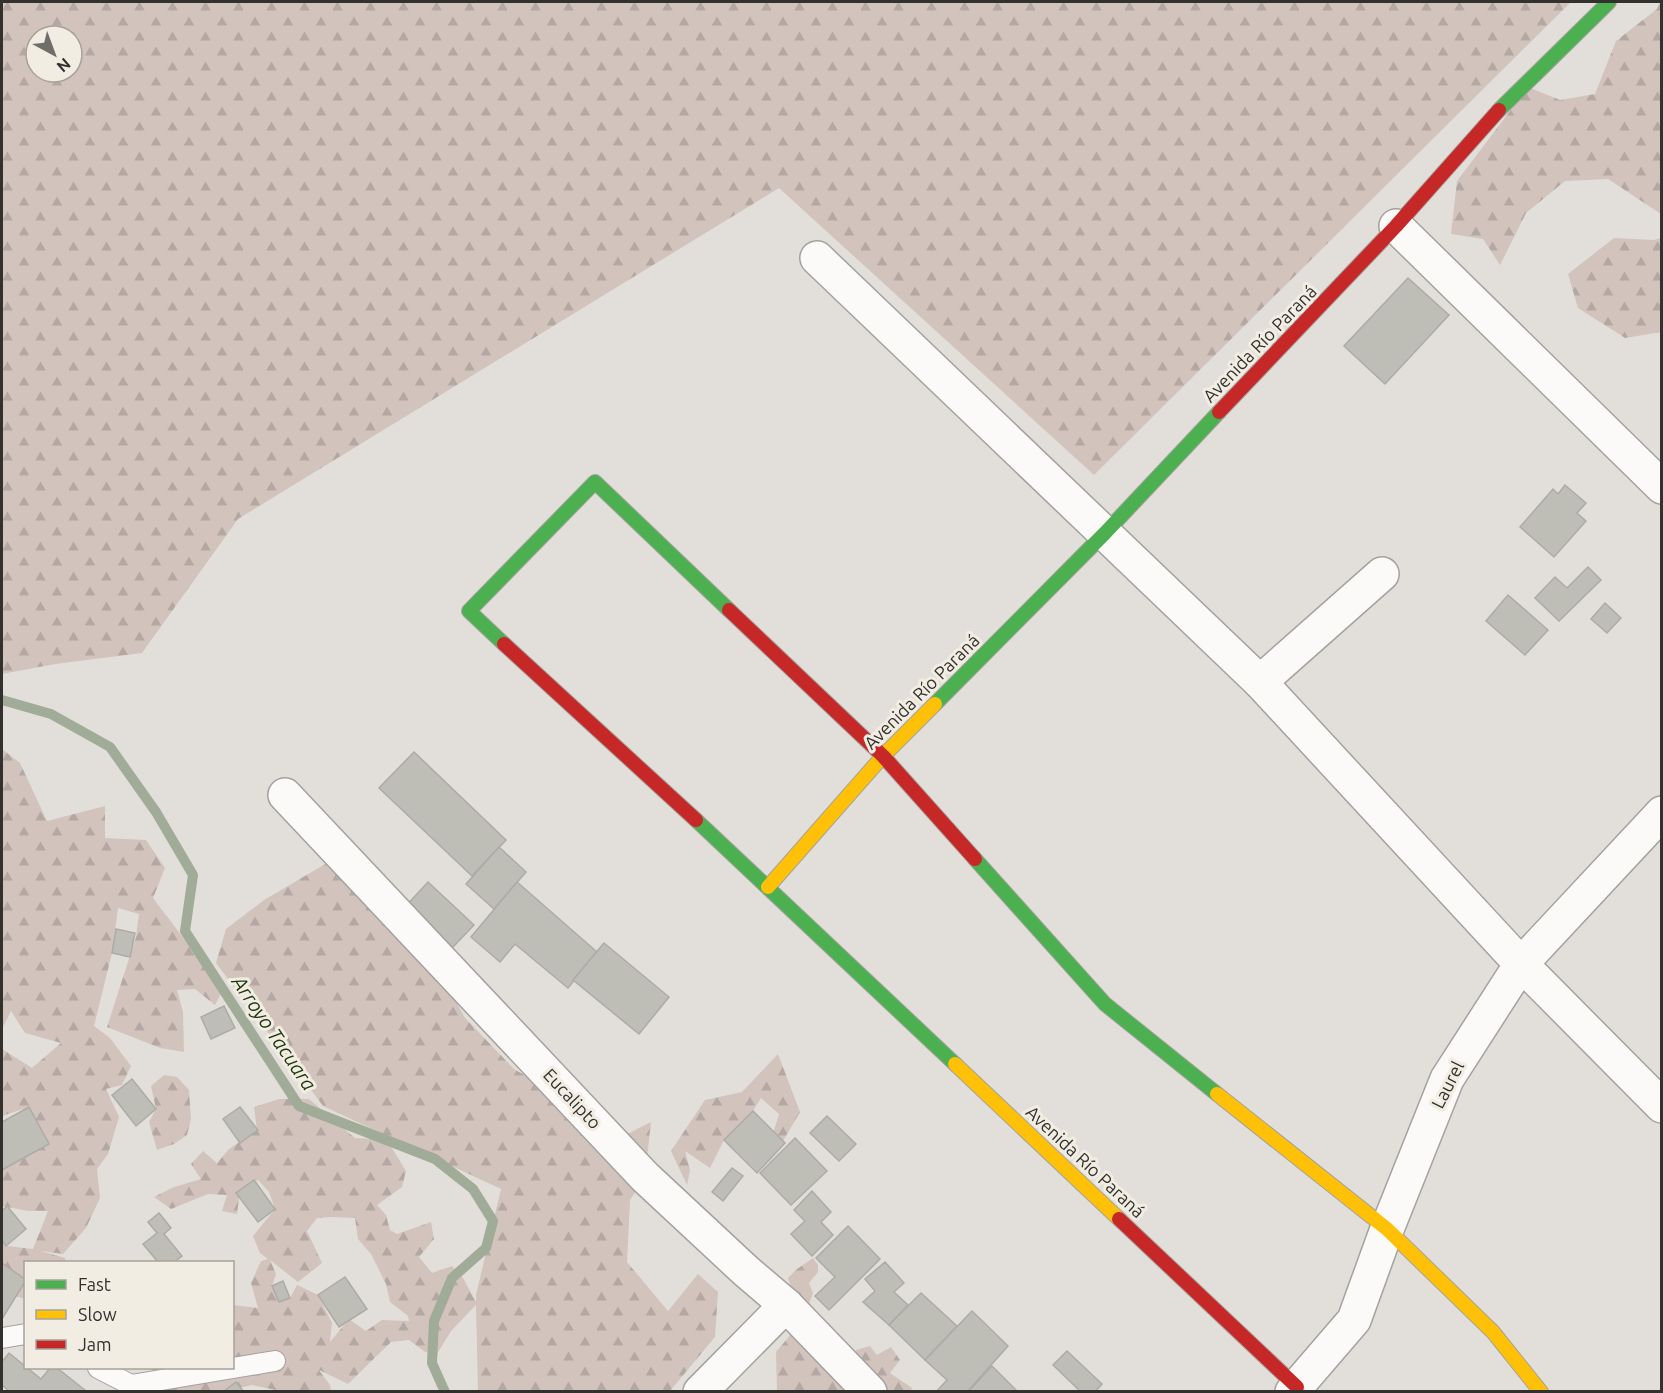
<svg xmlns="http://www.w3.org/2000/svg" width="1663" height="1393" font-family="Ubuntu,sans-serif">
  <defs>
    <pattern id="forest-firs" width="22" height="20" patternUnits="userSpaceOnUse" patternTransform="scale(1.5)"><rect width="22" height="20" fill="#d2c3bd"/><path d="M5 1l3.5 6h-7zM16 11l3.5 6h-7z" fill="#b5a8a3"/></pattern>
  </defs>
  <rect width="100%" height="100%" fill="#e2dfda"/>
  <g fill="url(#forest-firs)" fill-rule="evenodd">
    <path d="M2 2H1571L1094 475 779 188 238 519 142 653 55 664 2 674ZM36 36H72V72H36Z"/>
    <polygon points="1660,2 1661,214 1608,179 1565,181 1526,213 1500,265 1483,239 1451,234 1457,181 1528,87 1560,100 1595,94 1616,41 1657,9"/>
    <polygon points="1614,238 1654,240 1661,238 1661,332 1625,338 1578,308 1568,274"/>
    <polygon points="2,749 20,763 47,821 105,806 105,838 146,840 165,868 153,898 223,990 215,1005 195,989 177,990 183,1012 184,1052 160,1048 107,1027 136,937 139,914 118,908 112,953 94,1026 110,1038 131,1066 122,1085 106,1089 119,1117 108,1154 97,1169 100,1198 86,1228 63,1254 41,1251 65,1258 66,1262 26,1262 25,1299 4,1293 2,1272 2,1240 7,1246 33,1249 48,1211 28,1211 2,1206 2,1170 49,1144 29,1107 2,1116 2,1049 32,1068 61,1043 25,1033 11,1011 2,1029"/>
    <path d="M339 856 371 880 384 926 439 971 465 1018 514 1069 555 1093 596 1150 651 1122 645 1177 630 1200 627 1262 668 1311 698 1274 718 1292 715 1337 670 1391H478L476 1305 451 1331 437 1354 425 1352 409 1340 391 1342 348 1384 319 1370 330 1385 331 1391H280L252 1385 226 1391H159L151 1380 152 1368H232L233 1305 258 1308 251 1283 261 1261 268 1259 260 1253 253 1236 275 1209 269 1192 258 1180 240 1191 237 1214 222 1211 227 1195 208 1194 171 1209 154 1197 174 1187 201 1179 191 1164 203 1151 217 1163 229 1149 257 1130 254 1107 279 1099H309L355 1138 387 1140 406 1171 402 1187 377 1205 386 1215 390 1230 397 1234 431 1222 434 1239 419 1257 432 1273 452 1266 463 1278 476 1302V1295L501 1189 323 1106 216 963 226 929 264 900ZM332 1217 355 1218 358 1239 371 1254 386 1284 390 1302 408 1316 409 1321 382 1320 366 1331 349 1319 330 1342 332 1323 318 1295 297 1285 290 1298 279 1302 272 1286 276 1274 270 1260 298 1282 322 1263 307 1231 317 1218Z"/>
    <polygon points="778,1054 800,1112 783,1141 770,1143 779,1114 761,1098 753,1111 724,1140 710,1168 685,1151 690,1170 687,1185 671,1151 705,1100 742,1092"/>
    <polygon points="164,1075 177,1077 189,1090 191,1119 187,1135 174,1144 157,1150 149,1122 156,1109 151,1086"/>
    <polygon points="813,1258 818,1265 818,1272 809,1283 813,1293 808,1307 795,1299 788,1278 797,1269"/>
    <polygon points="792,1333 848,1382 846,1391 777,1391 776,1352"/>
    <path d="M870 1346 877 1355 891 1347 900 1360 890 1373 912 1388 911 1391C904 1391 893 1393 887 1391 876 1385 856 1361 856 1350Z"/>
  </g>
  <g fill="none" stroke-linecap="round" stroke-linejoin="round">
    <polyline stroke="#a0ac98" stroke-width="10" points="2,700 51,714 110,747 156,812 193,875 185,931 299,1106 435,1159 473,1189 493,1221 486,1248 452,1278 434,1321 432,1363 445,1392"/>
  </g>
  <g fill="#bfbeb6" stroke="#acaba6" stroke-width="1.5">
    <polygon points="1408,278 1449,315 1385,384 1344,346"/>
    <polygon points="1565,485 1586,503 1577,513 1586,521 1554,557 1520,527 1553,489 1558,494"/>
    <polygon points="1588,567 1601,580 1559,621 1535,598 1555,577 1567,588"/>
    <polygon points="1508,595 1548,630 1525,655 1486,621"/>
    <polygon points="1605,603 1621,618 1607,633 1591,619"/>
    <polygon points="414,752 506,840 472,876 379,788"/>
    <polygon points="499,847 526,872 494,909 466,884"/>
    <polygon points="428,882 474,925 451,949 405,907"/>
    <polygon points="517,882 597,952 568,988 515,944 500,962 471,937"/>
    <polygon points="116,929 135,933 130,957 112,953"/>
    <polygon points="604,943 669,997 639,1034 573,980"/>
    <polygon points="224,1006 235,1028 211,1039 201,1017"/>
    <polygon points="132,1079 156,1109 136,1126 112,1095"/>
    <polygon points="29,1107 49,1144 2,1170 2,1122"/>
    <polygon points="240,1107 258,1130 240,1143 223,1119"/>
    <polygon points="753,1111 785,1143 757,1173 724,1140"/>
    <polygon points="827,1116 856,1144 839,1161 810,1133"/>
    <polygon points="795,1138 827,1171 791,1205 760,1173"/>
    <polygon points="732,1168 743,1176 723,1201 712,1192"/>
    <polygon points="254,1180 275,1209 258,1222 236,1193"/>
    <polygon points="812,1191 831,1212 821,1222 833,1235 812,1256 791,1234 805,1221 794,1210"/>
    <polygon points="7,1206 26,1229 6,1246 2,1240 2,1211"/>
    <polygon points="159,1213 171,1228 164,1234 182,1256 174,1262 158,1262 143,1244 157,1233 148,1222"/>
    <polygon points="848,1226 880,1259 829,1310 815,1296 835,1277 816,1258"/>
    <polygon points="885,1262 904,1283 894,1292 908,1305 889,1325 863,1302 875,1291 865,1279"/>
    <polygon points="2,1263 26,1280 2,1319"/>
    <polygon points="345,1277 367,1309 339,1327 318,1295"/>
    <polygon points="283,1281 290,1298 279,1302 272,1286"/>
    <polygon points="921,1293 957,1326 925,1360 889,1325"/>
    <polygon points="972,1311 1008,1346 967,1392 936,1392 947,1380 925,1360"/>
    <polygon points="1067,1351 1102,1384 1095,1392 1081,1392 1053,1365"/>
    <polygon points="9,1353 41,1379 50,1368 57,1368 86,1391 10,1392 2,1385 2,1362"/>
    <polygon points="992,1366 1018,1392 968,1392"/>
    <polygon points="236,1382 244,1392 223,1392"/>
  </g>
  <g fill="none" stroke-linecap="round" stroke-linejoin="round">
    <defs>
      <g id="lane">
        <polyline points="2,1338 26,1334"/>
        <polyline points="98,1368 131,1385 275,1361"/>
      </g>
      <g id="street">
        <polyline points="1396,226 1662,487"/>
        <polyline points="817,258 1260,682 1521,964 1662,1106"/>
        <polyline points="1260,682 1382,574"/>
        <polyline points="285,795 645,1177 746,1271 786,1305 870,1392"/>
        <polyline points="700,1392 786,1305"/>
        <polyline points="1292,1392 1354,1320 1387,1229 1447,1079 1521,964 1662,813"/>
      </g>
      <g id="fast">
        <polyline points="1499,110 1609,2"/>
        <polyline points="504,644 469,611 595,482 729,610"/>
        <polyline points="935,704 1105,533 1219,412"/>
        <polyline points="696,820 955,1064"/>
        <polyline points="975,859 1105,1004 1217,1094"/>
      </g>
      <g id="slow">
        <polyline points="768,887 883,756 935,704"/>
        <polyline points="955,1064 1119,1219"/>
        <polyline points="1217,1094 1387,1229 1493,1332 1541,1392"/>
      </g>
      <g id="jam">
        <polyline points="1219,412 1396,226 1499,110"/>
        <polyline points="729,610 883,756 975,859"/>
        <polyline points="504,644 696,820"/>
        <polyline points="1119,1219 1297,1387"/>
      </g>
    </defs>
    <use href="#lane" stroke="#a4a29f" stroke-width="22"/>
    <use href="#street" stroke="#a4a29f" stroke-width="36"/>
    <use href="#fast" stroke="#a4a29f" stroke-width="16"/>
    <use href="#slow" stroke="#a4a29f" stroke-width="16"/>
    <use href="#jam" stroke="#a4a29f" stroke-width="16"/>
    <use href="#lane" stroke="#fbfaf9" stroke-width="20"/>
    <use href="#street" stroke="#fbfaf9" stroke-width="33"/>
    <use href="#fast" stroke="#4caf50" stroke-width="14"/>
    <use href="#slow" stroke="#ffc107" stroke-width="14"/>
    <use href="#jam" stroke="#c62828" stroke-width="14"/>
  </g>
  <g text-anchor="middle" stroke-width="6" stroke-linejoin="round" paint-order="stroke">
    <g font-size="18" fill="#33312d" stroke="#f2ede3">
      <text transform="translate(1260 344) rotate(-46)" y="6">Avenida Río Paraná</text>
      <text transform="translate(922 692) rotate(-45)" y="6">Avenida Río Paraná</text>
      <text transform="translate(1448 1085) rotate(-63)" y="6">Laurel</text>
      <text transform="translate(572 1099) rotate(47)" y="6">Eucalipto</text>
      <text transform="translate(1085 1162) rotate(43)" y="6">Avenida Río Paraná</text>
    </g>
    <g font-size="20" font-style="italic" fill="#1d360c" stroke="#f2ede3">
      <text transform="translate(274 1033) rotate(56)" y="7">Arroyo Tacuara</text>
    </g>
  </g>
  <rect width="1663" height="1393" fill="none" stroke="#33312d" stroke-width="6"/>
  <rect x="24" y="1261" width="210" height="108" fill="#f2ede3" stroke="#a6a29a" stroke-width="1.5"/>
  <rect x="36" y="1280" width="30" height="9" fill="#4caf50" stroke="#a6a29a" stroke-width="1.5"/>
  <text x="78" y="1291" font-size="18" fill="#33312d">Fast</text>
  <rect x="36" y="1310" width="30" height="9" fill="#ffc107" stroke="#a6a29a" stroke-width="1.5"/>
  <text x="78" y="1321" font-size="18" fill="#33312d">Slow</text>
  <rect x="36" y="1340" width="30" height="9" fill="#c62828" stroke="#a6a29a" stroke-width="1.5"/>
  <text x="78" y="1351" font-size="18" fill="#33312d">Jam</text>
  <g transform="translate(54 54) rotate(139)"><circle r="28" fill="#f2ede3" stroke="#a6a29a" stroke-width="1.5"/>
  <path d="M0-4.5L10 22L0 15L-10 22Z" fill="#706e6a"/>
  <text y="-9" font-size="16" font-weight="bold" text-anchor="middle" fill="#33312d">N</text>
  </g>
</svg>
